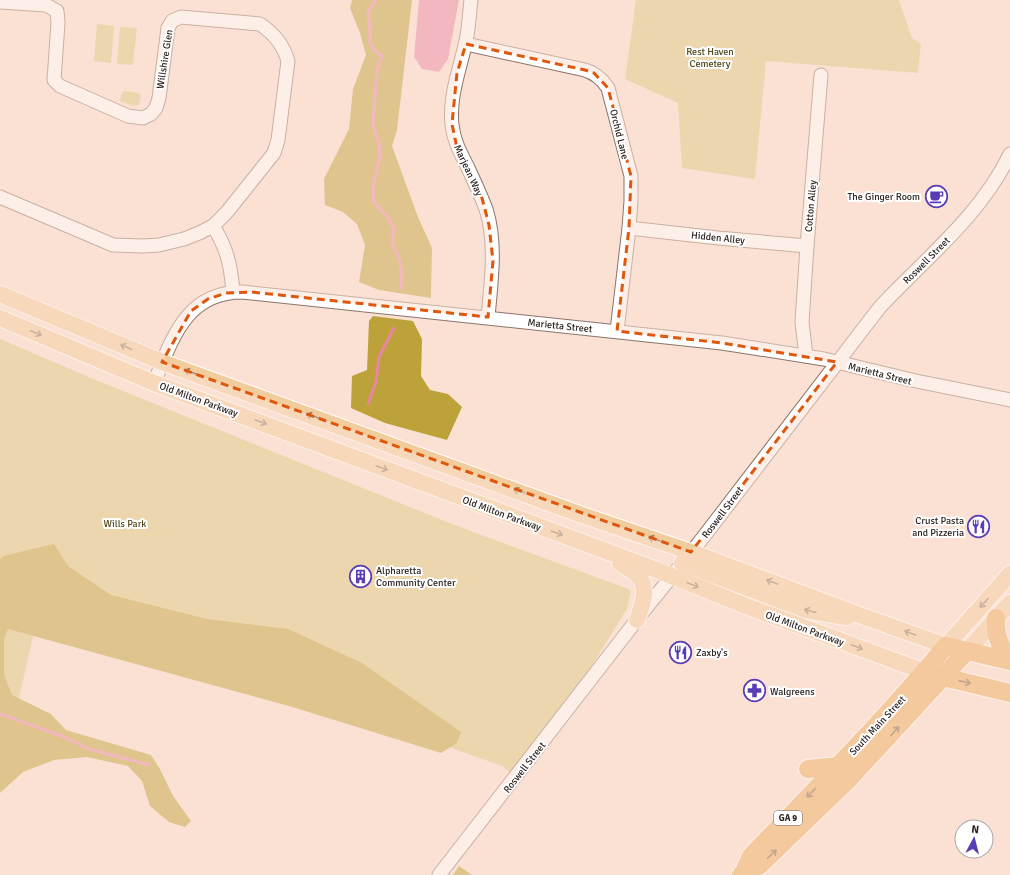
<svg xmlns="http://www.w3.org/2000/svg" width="1010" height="875" font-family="Signika,sans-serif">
  <rect width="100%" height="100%" fill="#fbe1d4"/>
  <g fill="#dac882">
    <polygon points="636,0 899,0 912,38 921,44 918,73 766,61 755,179 682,168 678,103 625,79"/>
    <polygon points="97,24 114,26 111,63 94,61"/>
    <polygon points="120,27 137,28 133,65 117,64"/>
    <polygon points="124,91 135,92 141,95 139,105 133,106 120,101 121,95"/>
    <polygon points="0,339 91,378 452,524 631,590 627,609 574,694 511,773 502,766 263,681 35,627 0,784"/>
  </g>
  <g fill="#bca239">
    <polygon points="352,0 412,0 397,130 392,146 418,217 432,248 431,298 379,290 359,282 365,245 357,224 343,212 325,205 324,179 349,129 353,89 366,55 360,33 350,8"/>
    <polygon points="373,316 413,321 422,339 421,376 430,390 448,394 462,407 447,440 385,423 351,408 352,376 367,370 369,321"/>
    <polygon points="54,544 68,566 111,595 207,619 288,629 362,663 461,732 457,743 441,753 289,706 8,629 4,639 4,675 12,695 51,714 66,730 151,755 160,769 173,796 191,821 185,827 169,822 150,806 142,781 128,766 87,757 54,760 23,772 0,793 0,559 3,556"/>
    <polygon points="459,866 472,875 453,875"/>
  </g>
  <polygon fill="#e986a6" points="419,0 459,0 448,59 439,72 422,69 414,57"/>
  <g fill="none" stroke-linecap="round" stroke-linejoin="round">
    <g stroke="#e986a6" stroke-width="3">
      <polyline points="376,0 368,13 370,29 370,43 375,51 382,56 377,70 376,82 373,126 379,142 380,156 373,188 374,202 388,218 394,229 392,242 400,261 402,277 401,288"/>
      <polyline points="368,404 376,382 379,357 394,328"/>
      <polyline points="0,714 64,737 89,749 149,765"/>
    </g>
    <defs>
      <g id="minor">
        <path d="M471 0C469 15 469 31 465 45 459 72 449 97 452 125 454 143 462 155 469 170 475 183 481 196 486 209 497 244 491 282 488 317"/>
        <path d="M0 2 46 5 57 11 58 23 54 80 60 86 128 116 143 118 151 114 156 108 159 98 168 28 172 21 181 17 260 24C274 34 283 44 288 61L278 140 274 153 227 212 213 226 199 233 184 239 159 245 143 246 113 245 0 197"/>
        <path d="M466 44 585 70C595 73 602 79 608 88L631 176V201L629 228 617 331"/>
        <path d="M213 226C227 248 231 266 233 292"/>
        <polyline points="629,228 718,238 807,246"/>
        <polyline points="806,356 802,322 807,246 821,75"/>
        <path d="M154 383C172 339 186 292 242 292L722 343 824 359 916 381 1010 400"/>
        <path d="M439 875 646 608 698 544 880 307C926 258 981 215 1010 154"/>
      </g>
      <g id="major">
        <polyline points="0,294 162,362 582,515 691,552 862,616 946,646 1010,574"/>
        <polyline points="0,318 154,383 657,570 746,606 925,672"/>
        <path d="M620 563C625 567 630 569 635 573 651 586 642 605 637 620"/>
        <polyline points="682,563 806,610 821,613 847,617"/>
        <polyline points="967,651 1010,603"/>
      </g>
      <g id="highway">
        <path d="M996 618C995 634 999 647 1010 658"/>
        <polyline points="935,675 1010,693"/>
        <polyline points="808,769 839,766"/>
        <path d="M743 874 751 856C818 787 885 719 946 646L1010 661"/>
        <polyline points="741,875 760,865 850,778 967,651"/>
      </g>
    </defs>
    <use href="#minor" stroke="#8b7469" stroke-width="15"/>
    <use href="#major" stroke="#fff" stroke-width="18"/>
    <use href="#highway" stroke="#fff" stroke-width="20"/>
    <use href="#minor" stroke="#fff" stroke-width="13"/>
    <use href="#major" stroke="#f1cc9d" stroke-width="16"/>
    <use href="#highway" stroke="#e8aa5c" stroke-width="18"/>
  </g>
  <defs><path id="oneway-shaft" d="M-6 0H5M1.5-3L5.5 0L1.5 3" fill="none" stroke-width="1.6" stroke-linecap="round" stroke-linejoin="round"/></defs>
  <g stroke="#8f785e">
    <use href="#oneway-shaft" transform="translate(36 333) rotate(23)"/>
    <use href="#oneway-shaft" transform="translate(126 347) rotate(-157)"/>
    <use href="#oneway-shaft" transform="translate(190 372) rotate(-160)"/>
    <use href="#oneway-shaft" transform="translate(312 416) rotate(-160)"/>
    <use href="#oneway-shaft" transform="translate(261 422) rotate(20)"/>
    <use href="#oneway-shaft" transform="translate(382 468) rotate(20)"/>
    <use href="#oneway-shaft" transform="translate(519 491) rotate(-160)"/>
    <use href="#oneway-shaft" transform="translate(557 533) rotate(20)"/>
    <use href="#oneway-shaft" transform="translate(654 539) rotate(-161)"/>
    <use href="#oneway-shaft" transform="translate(772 582) rotate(-160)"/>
    <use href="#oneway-shaft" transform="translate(693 585) rotate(22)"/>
    <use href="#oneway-shaft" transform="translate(984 603) rotate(132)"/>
    <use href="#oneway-shaft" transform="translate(810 611) rotate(-165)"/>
    <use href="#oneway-shaft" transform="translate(910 633) rotate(-160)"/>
    <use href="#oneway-shaft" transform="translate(857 647) rotate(21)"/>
  </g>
  <g stroke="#81603a">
    <use href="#oneway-shaft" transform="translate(965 682) rotate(13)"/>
    <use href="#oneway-shaft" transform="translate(895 731) rotate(-48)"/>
    <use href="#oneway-shaft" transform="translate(811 793) rotate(134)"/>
    <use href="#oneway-shaft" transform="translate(772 854) rotate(-44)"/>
  </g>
  <path d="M0 0H1010V875H0ZM466 44 585 70 594 73 608 88 631 176 629 228 617 331 722 343 837 362 691 552 162 362 191 311 208 299 226 293 251 292 488 317 493 261 489 225 482 198 457 148 452 124 457 73Z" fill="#fbe1d4" fill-opacity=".55" fill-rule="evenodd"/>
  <path fill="none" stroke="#df560d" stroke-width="3" stroke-dasharray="8 5" stroke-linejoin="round" d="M466 44 585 70 594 73 608 88 631 176 629 228 617 331 722 343 837 362 691 552 162 362 191 311 208 299 226 293 251 292 488 317 493 261 489 225 482 198 457 148 452 124 457 73Z"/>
  <defs>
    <symbol id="cafe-ring" viewBox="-11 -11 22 22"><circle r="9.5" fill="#fff" stroke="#5a3db5" stroke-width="1.5"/><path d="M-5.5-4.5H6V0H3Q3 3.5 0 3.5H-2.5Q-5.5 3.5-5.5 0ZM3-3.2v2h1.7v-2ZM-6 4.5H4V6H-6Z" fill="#5a3db5"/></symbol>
    <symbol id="restaurant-ring" viewBox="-11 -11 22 22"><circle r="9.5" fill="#fff" stroke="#5a3db5" stroke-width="1.5"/><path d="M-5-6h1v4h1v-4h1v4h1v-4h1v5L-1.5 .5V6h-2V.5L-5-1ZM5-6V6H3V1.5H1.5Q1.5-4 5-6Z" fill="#5a3db5"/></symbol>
    <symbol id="building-ring" viewBox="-11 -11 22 22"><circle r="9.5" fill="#fff" stroke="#5a3db5" stroke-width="1.5"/><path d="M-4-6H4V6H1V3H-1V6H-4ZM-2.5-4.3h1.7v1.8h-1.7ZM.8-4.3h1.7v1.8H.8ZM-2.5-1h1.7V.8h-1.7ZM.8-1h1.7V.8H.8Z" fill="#5a3db5"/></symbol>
    <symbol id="pharmacy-ring" viewBox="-11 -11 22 22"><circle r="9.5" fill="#fff" stroke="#5a3db5" stroke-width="1.5"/><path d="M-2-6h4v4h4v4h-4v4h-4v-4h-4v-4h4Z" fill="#5a3db5"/></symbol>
  </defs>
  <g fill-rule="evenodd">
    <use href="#cafe-ring" x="924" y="184" width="25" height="25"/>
    <use href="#restaurant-ring" x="966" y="514" width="25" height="25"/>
    <use href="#building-ring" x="348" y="564" width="25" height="25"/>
    <use href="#restaurant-ring" x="668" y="640" width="25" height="25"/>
    <use href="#pharmacy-ring" x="742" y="678" width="25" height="25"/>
  </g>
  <g text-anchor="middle" stroke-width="4" stroke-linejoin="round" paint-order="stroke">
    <rect fill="#fff" stroke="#6c6562" stroke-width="1" x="774" y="811" width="28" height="14" rx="3"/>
    <g font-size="9" font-weight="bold" fill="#2d231f">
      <text x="788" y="821">GA 9</text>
    </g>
    <g font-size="10" fill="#51461b" stroke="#fff">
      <text x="710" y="55">Rest Haven<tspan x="710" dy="12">Cemetery</tspan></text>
      <text x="125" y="527">Wills Park</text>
    </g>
    <g font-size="10" fill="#2d231f" stroke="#fff">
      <text transform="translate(164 59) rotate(-81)" y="4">Willshire Glen</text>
      <text transform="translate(620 134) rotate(76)" y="4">Orchid Lane</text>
      <text transform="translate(469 170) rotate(65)" y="4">Marjean Way</text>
      <text transform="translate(810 206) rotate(-85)" y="4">Cotton Alley</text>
      <text transform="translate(718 237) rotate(6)" y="4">Hidden Alley</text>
      <text transform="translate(926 260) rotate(-45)" y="4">Roswell Street</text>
      <text transform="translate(560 325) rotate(6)" y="4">Marietta Street</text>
      <text transform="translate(880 373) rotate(14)" y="4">Marietta Street</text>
      <text transform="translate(199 399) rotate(20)" y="4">Old Milton Parkway</text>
      <text transform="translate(722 512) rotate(-53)" y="4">Roswell Street</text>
      <text transform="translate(502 513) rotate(20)" y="4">Old Milton Parkway</text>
      <text transform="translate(805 628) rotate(20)" y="4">Old Milton Parkway</text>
      <text transform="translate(877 725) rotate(-47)" y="4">South Main Street</text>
      <text transform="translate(524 767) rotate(-52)" y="4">Roswell Street</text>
    </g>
    <g font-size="10" fill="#2d231f" stroke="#fff" text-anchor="start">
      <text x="920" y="200" text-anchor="end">The Ginger Room</text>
      <text x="964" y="524" text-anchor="end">Crust Pasta<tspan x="964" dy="12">and Pizzeria</tspan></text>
      <text x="376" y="574">Alpharetta<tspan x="376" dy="12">Community Center</tspan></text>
      <text x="696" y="656">Zaxby's</text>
      <text x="770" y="695">Walgreens</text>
    </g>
  </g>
  <g transform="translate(974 839) rotate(7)"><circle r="19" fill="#ffffff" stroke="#aba7a5"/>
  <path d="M0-3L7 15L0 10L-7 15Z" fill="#5a3db5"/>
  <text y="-6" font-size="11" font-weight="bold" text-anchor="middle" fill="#2d231f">N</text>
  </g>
</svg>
